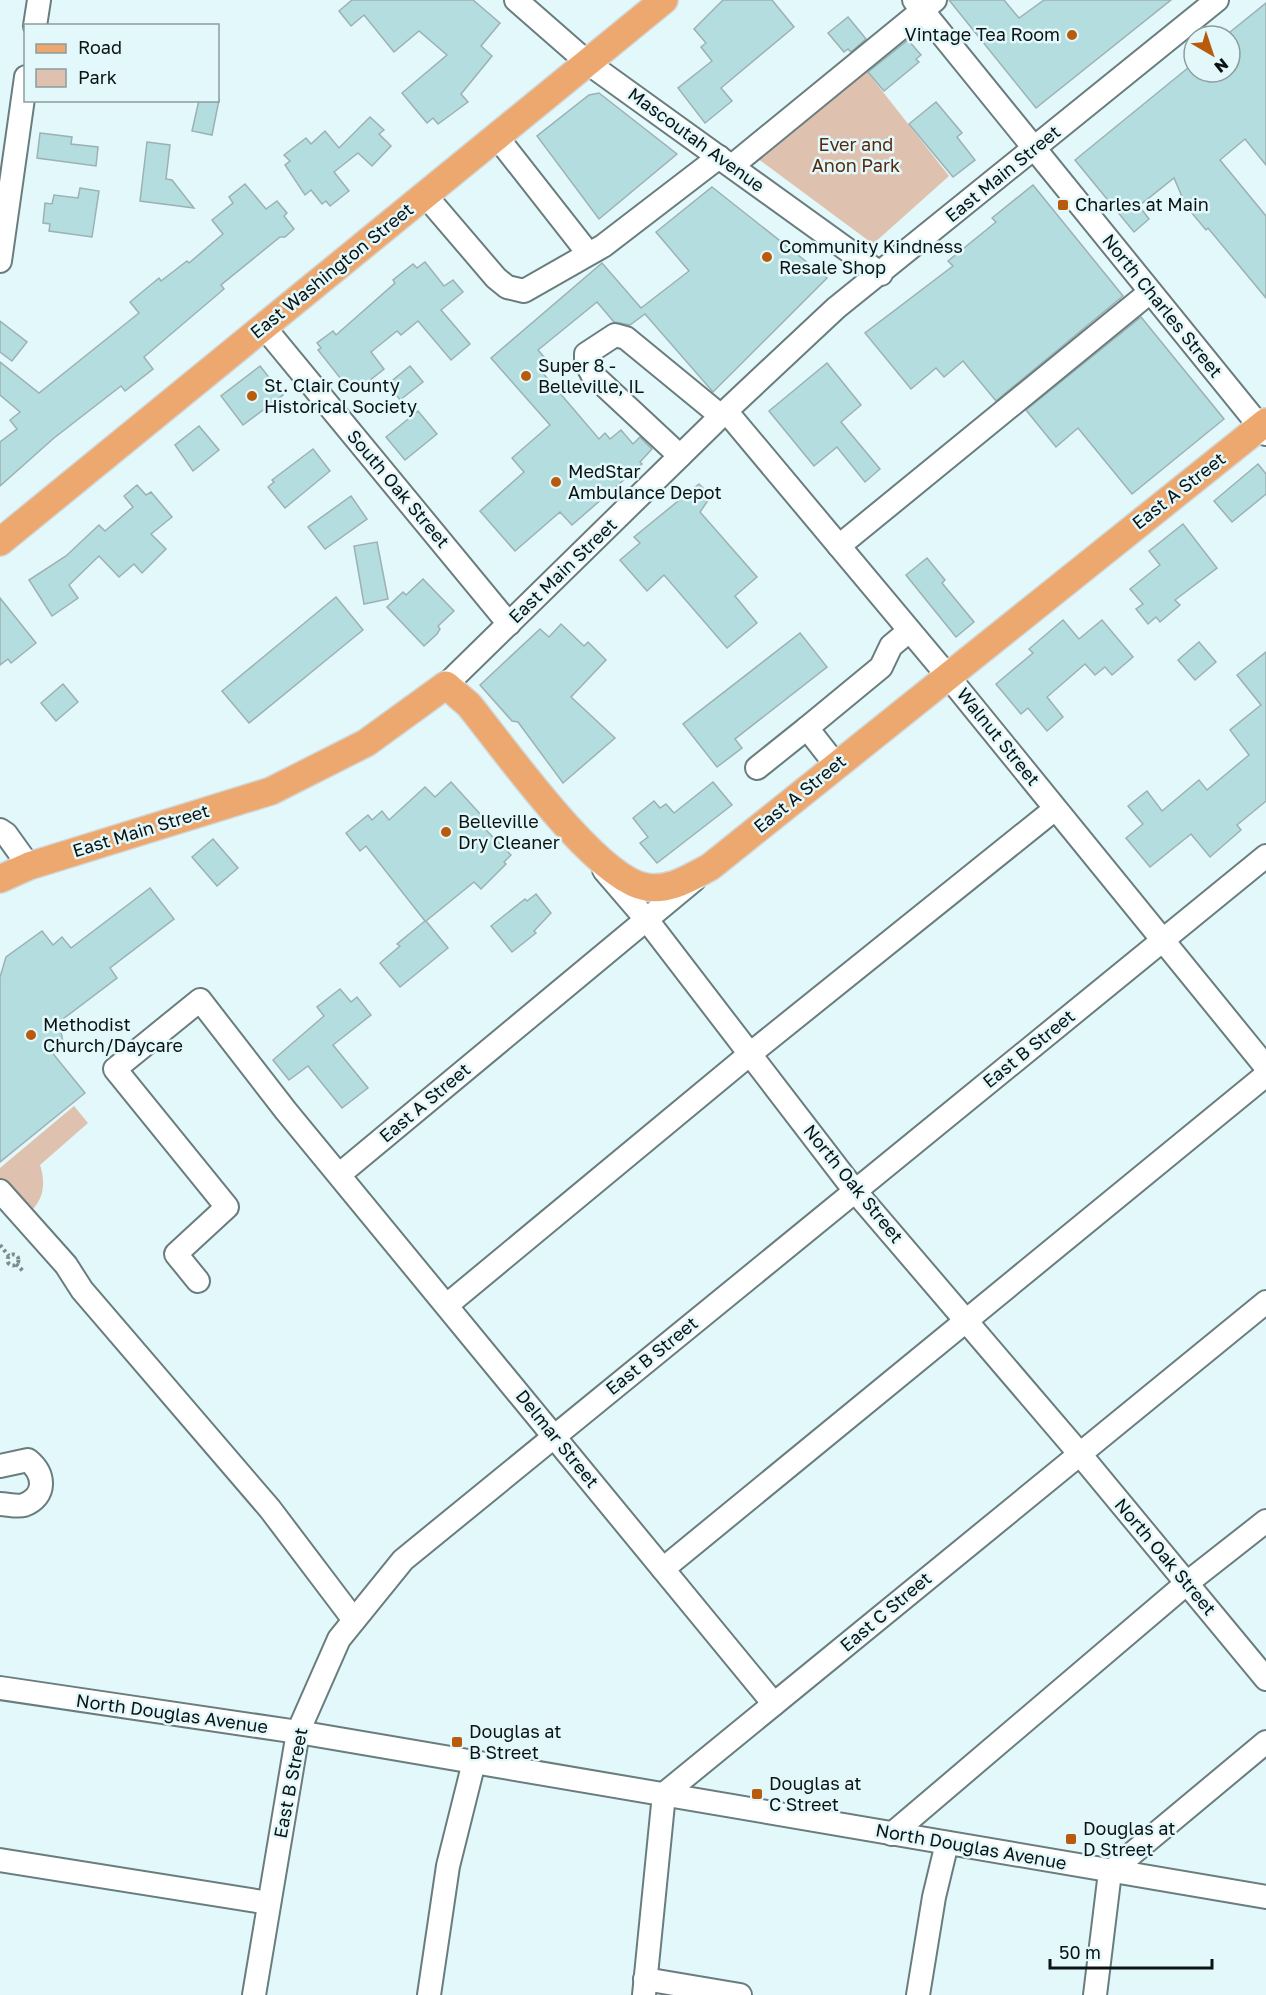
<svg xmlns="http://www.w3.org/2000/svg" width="1266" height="1995" font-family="'Golos Text',sans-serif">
  <rect width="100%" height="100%" fill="#e3f8fa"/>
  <g fill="#dfc1af">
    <polygon points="865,69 949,176 873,244 757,158"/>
    <path d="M74 1106 88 1123 40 1165C46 1183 44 1200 29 1213L0 1179V1168Z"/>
  </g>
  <g fill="#b4dde0" stroke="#9db1b3" stroke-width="1.5">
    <polygon points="352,0 473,0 500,23 481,46 492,56 461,94 468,102 438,124 433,118 427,123 402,93 447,55 419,31 394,52 364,15 351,26 339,11"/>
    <polygon points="723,0 772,0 794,27 721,88 732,101 705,123 678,88 712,61 701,47 706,43 694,29"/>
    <polygon points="949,0 1004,0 1019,18 1044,0 1171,0 1036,108"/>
    <polygon points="1266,3 1266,165 1245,139 1220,160 1266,216 1266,298 1208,228 1206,230 1186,206 1174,178 1139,206 1149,219 1134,232 1075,160 1194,63 1194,72 1230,72 1230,32"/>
    <polygon points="848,17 866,39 851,52 848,49 844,52 828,33"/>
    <polygon points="908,40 921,55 916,59 919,62 884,91 868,72"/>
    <polygon points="599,93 677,154 599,219 537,136 589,95"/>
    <polygon points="199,100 219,100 212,135 192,131"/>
    <polygon points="936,102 962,133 957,137 975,160 953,177 909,124"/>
    <polygon points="370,117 384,130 379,134 391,146 372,166 358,153 334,172 349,191 330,206 326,201 322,204 311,190 305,195 285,165 290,161 284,155 306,138 311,144 325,131 339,148"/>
    <polygon points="40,133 72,137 71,144 98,147 96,166 37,158"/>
    <polygon points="147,142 170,145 166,179 172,180 194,208 140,201"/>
    <polygon points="245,184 266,209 277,201 287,213 284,216 294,229 285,237 280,237 221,285 224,289 144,357 153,369 125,391 121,386 54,438 0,486 0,442 17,429 10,420 20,412 0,395 0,362 39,393 139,313 130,302 159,278 161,281 187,261 189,263 223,234 212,220 233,203 229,197"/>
    <polygon points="1033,185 1123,296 996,401 963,361 944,377 936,368 911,389 865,333 953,266 948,261 996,222 992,218"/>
    <polygon points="712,187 827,278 713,392 645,314 630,325 614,322 597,302 538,350 550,364 541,371 599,439 605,433 610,439 621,430 633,444 640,437 652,449 640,462 642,464 572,525 560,512 515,551 480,511 524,472 512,458 550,425 491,358 602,263 641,308 689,271 656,232"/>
    <polygon points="80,188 99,191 92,237 49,231 50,224 43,223 45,203 52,204 54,195 78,198"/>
    <polygon points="425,262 444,286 453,280 463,292 441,310 470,344 451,360 418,321 401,335 397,331 371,352 384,369 360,388 355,382 348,388 318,350 321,348 317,343 333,331 336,335 395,283 393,280 413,264 417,268"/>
    <polygon points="1141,317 1224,419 1132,494 1078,428 1056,447 1026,410"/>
    <polygon points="0,321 27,342 12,361 0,352"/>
    <polygon points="827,363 861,405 841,422 880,469 865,482 837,447 814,466 769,411"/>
    <polygon points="260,366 283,395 243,425 221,396"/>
    <polygon points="410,366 423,382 400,400 388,384"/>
    <polygon points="418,411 437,434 405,460 386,437"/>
    <polygon points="199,426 219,450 193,471 175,445"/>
    <polygon points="313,449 330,471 285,508 268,487 274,482 272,480"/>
    <polygon points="1258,464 1266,474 1266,494 1232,522 1214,501"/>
    <polygon points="699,484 711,496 700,512 757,577 735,596 757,623 727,648 664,575 647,591 620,560 640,543 634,537"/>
    <polygon points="137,485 146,495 151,492 172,517 151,534 166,549 142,573 134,564 119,577 99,556 69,585 78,598 52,616 29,580 66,556 99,525 105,531 133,507 124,496"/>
    <polygon points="351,496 367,519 325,549 308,527"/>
    <polygon points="1183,524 1217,568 1175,600 1180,605 1160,622 1156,617 1148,624 1136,609 1143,604 1130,589 1160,565 1149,551"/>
    <polygon points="377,542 388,599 364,604 354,546"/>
    <polygon points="927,558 945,580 942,583 974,622 956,637 906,575"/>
    <polygon points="423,579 454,611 438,626 440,629 437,634 424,646 387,607 403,592 406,595"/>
    <polygon points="336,597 363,630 249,723 222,691"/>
    <polygon points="0,598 36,643 11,663 8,659 0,665"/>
    <polygon points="1063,620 1079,639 1102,620 1133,657 1112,675 1105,667 1095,675 1085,664 1047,697 1063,717 1047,731 1028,708 1021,714 996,684 1033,653 1029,649"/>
    <polygon points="561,624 584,646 588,642 606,660 571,697 615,738 563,783 518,722 512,721 480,685 540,629 549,637"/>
    <polygon points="800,633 827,667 735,739 742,748 717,767 683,724"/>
    <polygon points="1199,642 1216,662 1195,680 1178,660"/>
    <polygon points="1266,652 1266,801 1237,825 1241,830 1210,857 1191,834 1150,867 1126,838 1143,824 1128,806 1147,791 1162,811 1199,780 1207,790 1249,755 1230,730 1261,705 1237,675"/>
    <polygon points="63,684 78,702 56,721 41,703"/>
    <polygon points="451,782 481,815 476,820 511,855 504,862 506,864 481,889 474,882 426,921 448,948 400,987 380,963 400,946 397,944 425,921 366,846 360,851 346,833 368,815 372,820 382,811 389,820 425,787 435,797"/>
    <polygon points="713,782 732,805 657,863 640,843 648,837 633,818 654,801 660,808 666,804 674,813"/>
    <polygon points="213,839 238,868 217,886 192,857"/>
    <polygon points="150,888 174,919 110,968 117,978 59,1022 64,1047 50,1050 85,1093 0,1162 0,977 6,957 42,931 53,945 62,937 71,948"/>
    <polygon points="536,894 551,913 534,931 536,933 512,952 491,926 525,899 527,901"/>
    <polygon points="340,989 351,1002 357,997 371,1015 333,1045 368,1088 342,1108 308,1066 289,1080 273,1060 324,1016 317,1007"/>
  </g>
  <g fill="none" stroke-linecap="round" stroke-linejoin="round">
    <defs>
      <g id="minor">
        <polyline points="516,0 588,63 881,274"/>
        <polyline points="914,0 1266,434"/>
        <polyline points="35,26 39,0"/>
        <polyline points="497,137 588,253"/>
        <polyline points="732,166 935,0"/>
        <polyline points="425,195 496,278 507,287 524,291 603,246 719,157"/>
        <polyline points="0,261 26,77"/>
        <polyline points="264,327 509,624"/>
        <polyline points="726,411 947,675 1266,1067"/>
        <polyline points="680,456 592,374 586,363 586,354 615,335 626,338 721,416"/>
        <polyline points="839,546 1150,292"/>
        <polyline points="446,685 726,411 836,308 1217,0"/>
        <polyline points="807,728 881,667 891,646 909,631"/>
        <polyline points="757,768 807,728 836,765"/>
        <polyline points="0,830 6,834 29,866"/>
        <polyline points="604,870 647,920 855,1191 1079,1453 1266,1679"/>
        <polyline points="340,1174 694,880"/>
        <polyline points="0,1191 66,1265 82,1290 270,1509 354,1620"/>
        <polyline points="198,1281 176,1254 227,1207 115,1069 200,1000 286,1111 774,1704"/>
        <polyline points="447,1305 750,1054 1055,809"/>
        <path d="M0 1466 28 1460C45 1474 47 1496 24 1505 17 1507 7 1504 0 1504"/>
        <polyline points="663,1569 1266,1075"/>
        <polyline points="0,1688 298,1732 1266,1897"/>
        <polyline points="892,1834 1187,1583 1266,1521"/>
        <polyline points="0,1860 269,1903"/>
        <polyline points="645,1979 740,1995"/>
        <polyline points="254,1995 298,1732 339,1639 403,1560 1266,856"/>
        <polyline points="429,1995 448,1866 474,1762"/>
        <polyline points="644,1995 664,1794 1266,1302"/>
        <polyline points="918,1995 934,1897 947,1843"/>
        <polyline points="1095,1995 1110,1872 1266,1742"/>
      </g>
      <g id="major">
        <polyline points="0,542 664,0"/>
        <path d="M0 879 29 866 271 791 366 743 446 685 469 705C504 748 596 879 646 887 670 891 689 878 710 867L1266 422"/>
      </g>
    </defs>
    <use href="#minor" stroke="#6a7d7e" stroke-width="26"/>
    <use href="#major" stroke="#d3d5d5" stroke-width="30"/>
    <g stroke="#7d8b8d" stroke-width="4" stroke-dasharray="3 3" stroke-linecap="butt">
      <polyline points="0,1245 9,1256"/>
      <circle cx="13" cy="1260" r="5.5"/>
      <polyline points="16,1264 23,1271"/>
    </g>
    <use href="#minor" stroke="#fff" stroke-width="22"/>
    <use href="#major" stroke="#eca86e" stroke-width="27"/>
  </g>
  <g fill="#b95b0d" stroke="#e3f8fa" stroke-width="2">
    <circle cx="1072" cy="35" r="6"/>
    <rect x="1057" y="199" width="12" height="12" rx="3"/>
    <circle cx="767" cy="257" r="6"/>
    <circle cx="526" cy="376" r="6"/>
    <circle cx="252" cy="396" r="6"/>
    <circle cx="556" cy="482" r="6"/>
    <circle cx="446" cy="832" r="6"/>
    <circle cx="31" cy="1035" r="6"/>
    <rect x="451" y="1736" width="12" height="12" rx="3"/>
    <rect x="751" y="1788" width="12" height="12" rx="3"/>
    <rect x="1065" y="1833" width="12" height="12" rx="3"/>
  </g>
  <g text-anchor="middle" stroke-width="5" stroke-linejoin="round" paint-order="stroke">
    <g font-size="18" fill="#0c1314" stroke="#e3f8fa" text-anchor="start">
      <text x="1060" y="41" text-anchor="end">Vintage Tea Room</text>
      <text x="1075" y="211">Charles at Main</text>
      <text x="779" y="253">Community Kindness<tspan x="779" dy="21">Resale Shop</tspan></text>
      <text x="538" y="372">Super 8 -<tspan x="538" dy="21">Belleville, IL</tspan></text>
      <text x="264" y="392">St. Clair County<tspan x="264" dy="21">Historical Society</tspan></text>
      <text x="568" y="478">MedStar<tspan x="568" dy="21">Ambulance Depot</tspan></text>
      <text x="458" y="828">Belleville<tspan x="458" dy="21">Dry Cleaner</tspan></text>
      <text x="43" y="1031">Methodist<tspan x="43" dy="21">Church/Daycare</tspan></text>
      <text x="469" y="1738">Douglas at<tspan x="469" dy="21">B Street</tspan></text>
      <text x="769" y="1790">Douglas at<tspan x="769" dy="21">C Street</tspan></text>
      <text x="1083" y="1835">Douglas at<tspan x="1083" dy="21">D Street</tspan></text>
    </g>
    <g font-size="18" fill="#0c1314" stroke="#e3f8fa">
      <text transform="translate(696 140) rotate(36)" y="6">Mascoutah Avenue</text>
      <text transform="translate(1003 174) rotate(-39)" y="6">East Main Street</text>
      <text transform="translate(332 271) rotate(-39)" y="6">East Washington Street</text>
      <text transform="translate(1162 306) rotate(51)" y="6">North Charles Street</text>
      <text transform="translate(398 489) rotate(50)" y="6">South Oak Street</text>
      <text transform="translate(1179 491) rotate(-38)" y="6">East A Street</text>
      <text transform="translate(563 571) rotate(-44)" y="6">East Main Street</text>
      <text transform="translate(998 737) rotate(51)" y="6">Walnut Street</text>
      <text transform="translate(800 794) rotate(-39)" y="6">East A Street</text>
      <text transform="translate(141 831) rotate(-17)" y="6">East Main Street</text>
      <text transform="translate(1029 1049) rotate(-39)" y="6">East B Street</text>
      <text transform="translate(425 1103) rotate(-40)" y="6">East A Street</text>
      <text transform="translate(853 1184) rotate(51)" y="6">North Oak Street</text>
      <text transform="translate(652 1356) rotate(-39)" y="6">East B Street</text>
      <text transform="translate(557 1439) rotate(51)" y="6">Delmar Street</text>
      <text transform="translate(1165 1557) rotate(50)" y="6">North Oak Street</text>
      <text transform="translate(886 1612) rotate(-40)" y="6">East C Street</text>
      <text transform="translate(172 1714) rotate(8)" y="6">North Douglas Avenue</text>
      <text transform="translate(291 1783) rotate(-79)" y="6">East B Street</text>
      <text transform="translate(971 1847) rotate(10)" y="6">North Douglas Avenue</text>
    </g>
    <g font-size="18" fill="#542b0e" stroke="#e3f8fa">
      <text x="856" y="151">Ever and<tspan x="856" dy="21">Anon Park</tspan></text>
    </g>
  </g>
  <rect x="24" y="24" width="195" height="78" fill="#e3f8fa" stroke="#8d9c9e" stroke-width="1.5"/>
  <rect x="36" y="44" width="30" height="9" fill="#eca86e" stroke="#8d9c9e" stroke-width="1.5"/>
  <text x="78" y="54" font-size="18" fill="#0c1314">Road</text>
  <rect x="36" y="69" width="30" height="18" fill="#dfc1af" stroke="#8d9c9e" stroke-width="1.5"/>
  <text x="78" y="84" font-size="18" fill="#0c1314">Park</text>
  <g transform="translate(1212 54) rotate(141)"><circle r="28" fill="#e3f8fa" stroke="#8d9c9e" stroke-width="1.5"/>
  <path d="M0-4.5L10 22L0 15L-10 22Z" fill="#b95b0d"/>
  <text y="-9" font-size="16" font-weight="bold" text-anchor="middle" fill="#0c1314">N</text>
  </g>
  <path d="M1050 1959v9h162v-9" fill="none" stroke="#0c1314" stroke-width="3"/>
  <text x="1059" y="1959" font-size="18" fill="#0c1314" stroke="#e3f8fa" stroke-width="4.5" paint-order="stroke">50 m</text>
</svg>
